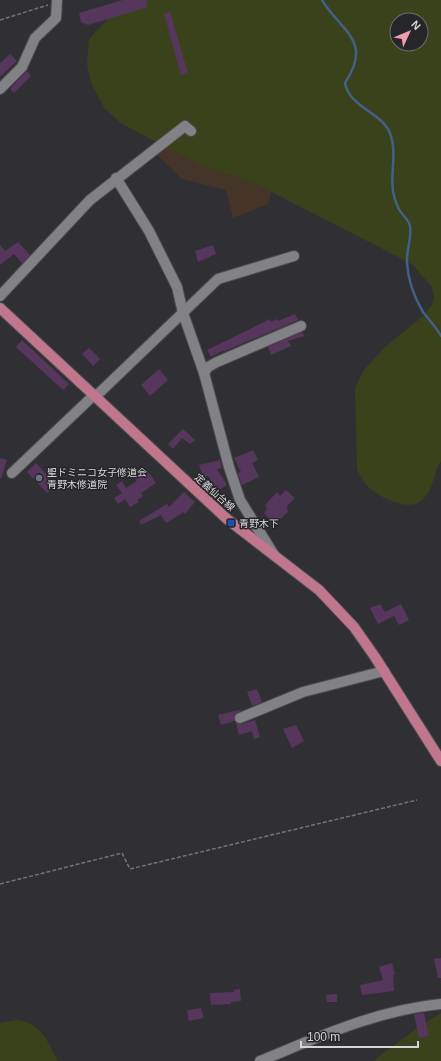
<svg xmlns="http://www.w3.org/2000/svg" width="441" height="1061" font-family="Arial,'Noto Sans JP',sans-serif">
  <rect width="100%" height="100%" fill="#303034"/>
  <polygon fill="#443528" points="194,116 278,168 268,204 233,218 226,190 182,179 151,149"/>
  <g fill="#3a421b" fill-rule="evenodd">
    <path d="M126 0H441V461C433 472 435 489 422 500 409 512 383 499 371 489 364 484 361 477 357 469L355 388 364 370 385 347 423 316 432 305 434 297 432 287 412 264 254 183 199 164 141 134 121 123 105 109 91 83 87 64 89 39ZM397 20H421V44H397Z"/>
    <polygon points="441,1013 441,1061 373,1061 420,1026"/>
    <path d="M18 1020C44 1026 46 1040 58 1061H0V1023Z"/>
  </g>
  <g fill="none" stroke-linecap="round" stroke-linejoin="round">
    <path stroke="#445f88" stroke-width="2.5" d="M322 0C342 33 373 40 345 83 350 109 384 112 391 136 397 155 390 173 393 191 394 197 397 206 400 211 404 217 409 220 410 226 412 238 406 251 407 263 408 280 414 297 423 312 429 320 436 327 441 336"/>
  </g>
  <g fill="#56365c">
    <polygon points="123,0 146,0 148,7 88,25 81,22 79,13"/>
    <polygon points="170,12 188,73 181,75 164,14"/>
    <polygon points="10,54 17,61 0,77 0,63"/>
    <polygon points="27,71 31,76 14,93 10,89"/>
    <polygon points="18,242 30,255 22,263 14,254 0,265 0,245 5,251"/>
    <polygon points="213,245 216,254 198,262 195,251"/>
    <polygon points="295,314 298,320 225,351 222,351 211,357 207,350 270,319 271,322 277,319 278,321"/>
    <polygon points="302,332 304,336 288,341 291,346 271,355 268,347"/>
    <polygon points="22,340 69,384 63,390 16,347"/>
    <polygon points="89,348 100,359 93,366 82,354"/>
    <polygon points="159,369 168,380 150,396 141,385"/>
    <polygon points="183,429 195,440 190,444 182,438 173,449 168,444"/>
    <polygon points="253,450 258,460 252,463 259,477 242,485 238,473 241,472 234,458"/>
    <polygon points="0,458 7,460 1,479 0,478"/>
    <polygon points="220,460 222,468 217,469 227,485 218,491 208,476 203,477 199,465"/>
    <polygon points="36,463 56,485 47,493 27,472"/>
    <polygon points="147,470 156,483 141,493 143,496 137,500 139,502 130,507 125,499 118,504 114,498 122,493 116,485 122,481 126,488 137,481 135,479"/>
    <polygon points="286,490 295,498 287,506 288,512 274,525 264,513 267,509 265,505 277,492 280,496"/>
    <polygon points="184,492 195,502 185,514 184,512 166,523 161,515 141,525 139,521 167,504 169,507"/>
    <polygon points="380,604 385,612 401,604 409,620 399,625 394,616 378,624 370,608"/>
    <polygon points="257,689 262,702 252,706 247,692"/>
    <polygon points="243,709 235,714 235,721 221,725 218,715"/>
    <polygon points="255,720 260,737 254,739 252,731 239,735 236,723 242,724"/>
    <polygon points="296,725 304,741 292,748 283,729"/>
    <polygon points="441,958 441,978 438,978 434,959"/>
    <polygon points="392,963 395,975 393,975 394,991 362,995 360,985 383,980 379,967"/>
    <polygon points="240,989 241,1001 231,1002 231,1004 211,1005 210,993 234,992 234,990"/>
    <polygon points="337,994 337,1002 327,1002 326,995"/>
    <polygon points="201,1008 204,1018 189,1021 187,1010"/>
    <polygon points="424,1013 429,1036 419,1038 414,1014"/>
  </g>
  <g fill="none" stroke-linecap="round" stroke-linejoin="round">
    <defs>
      <g id="minor">
        <polyline points="0,89 22,67 35,38 56,18 57,0"/>
        <polyline points="116,178 149,231 177,287 183,313 204,373"/>
        <polyline points="0,296 90,200 185,126 191,131"/>
        <polyline points="95,397 218,279 294,256"/>
        <polyline points="12,473 93,396"/>
        <polyline points="274,555 240,500 229,467 204,373 208,367 217,362 301,326"/>
        <polyline points="240,718 303,692 384,671"/>
        <path d="M260 1061C319 1037 377 1010 441 1004"/>
      </g>
      <polyline id="major" points="0,308 227,519 319,590 354,627 375,657 441,761"/>
    </defs>
    <use href="#minor" stroke="#4d4d51" stroke-width="12"/>
    <use href="#major" stroke="#4d4d51" stroke-width="12"/>
    <g stroke="#747477" stroke-width="1.5" stroke-dasharray="4 2" stroke-linecap="butt">
      <polyline points="0,20 48,5"/>
      <polyline points="0,884 122,853 130,869 417,800"/>
    </g>
    <use href="#minor" stroke="#818186" stroke-width="10"/>
    <use href="#major" stroke="#c0778d" stroke-width="10"/>
  </g>
  <circle fill="#6b7280" stroke="#26262a" stroke-width="1.5" cx="39" cy="478" r="4"/>
  <rect fill="#1a4fb4" stroke="#26262a" stroke-width="1.5" x="227" y="519" width="8" height="8" rx="2"/>
  <g text-anchor="middle" stroke-width="3" stroke-linejoin="round" paint-order="stroke">
    <g font-size="10" fill="#d5d5d8" stroke="#26262a" text-anchor="start">
      <text x="47" y="476">聖ドミニコ女子修道会<tspan x="47" dy="12">青野木修道院</tspan></text>
      <text x="239" y="527">青野木下</text>
    </g>
    <g font-size="10" fill="#d5d5d8" stroke="#26262a">
      <text transform="translate(215 492) rotate(42)" y="4">定義仙台線</text>
    </g>
  </g>
  <g transform="translate(409 32) rotate(46)"><circle r="19" fill="#26262a" stroke="#6c6c70"/>
  <path d="M0-3L7 15L0 10L-7 15Z" fill="#f29ab0"/>
  <text y="-6" font-size="11" font-weight="bold" text-anchor="middle" fill="#d5d5d8">N</text>
  </g>
  <path d="M301 1041v6h117v-6" fill="none" stroke="#d5d5d8" stroke-width="2"/>
  <text x="307" y="1041" font-size="12" fill="#d5d5d8" stroke="#26262a" stroke-width="3" paint-order="stroke">100 m</text>
</svg>
